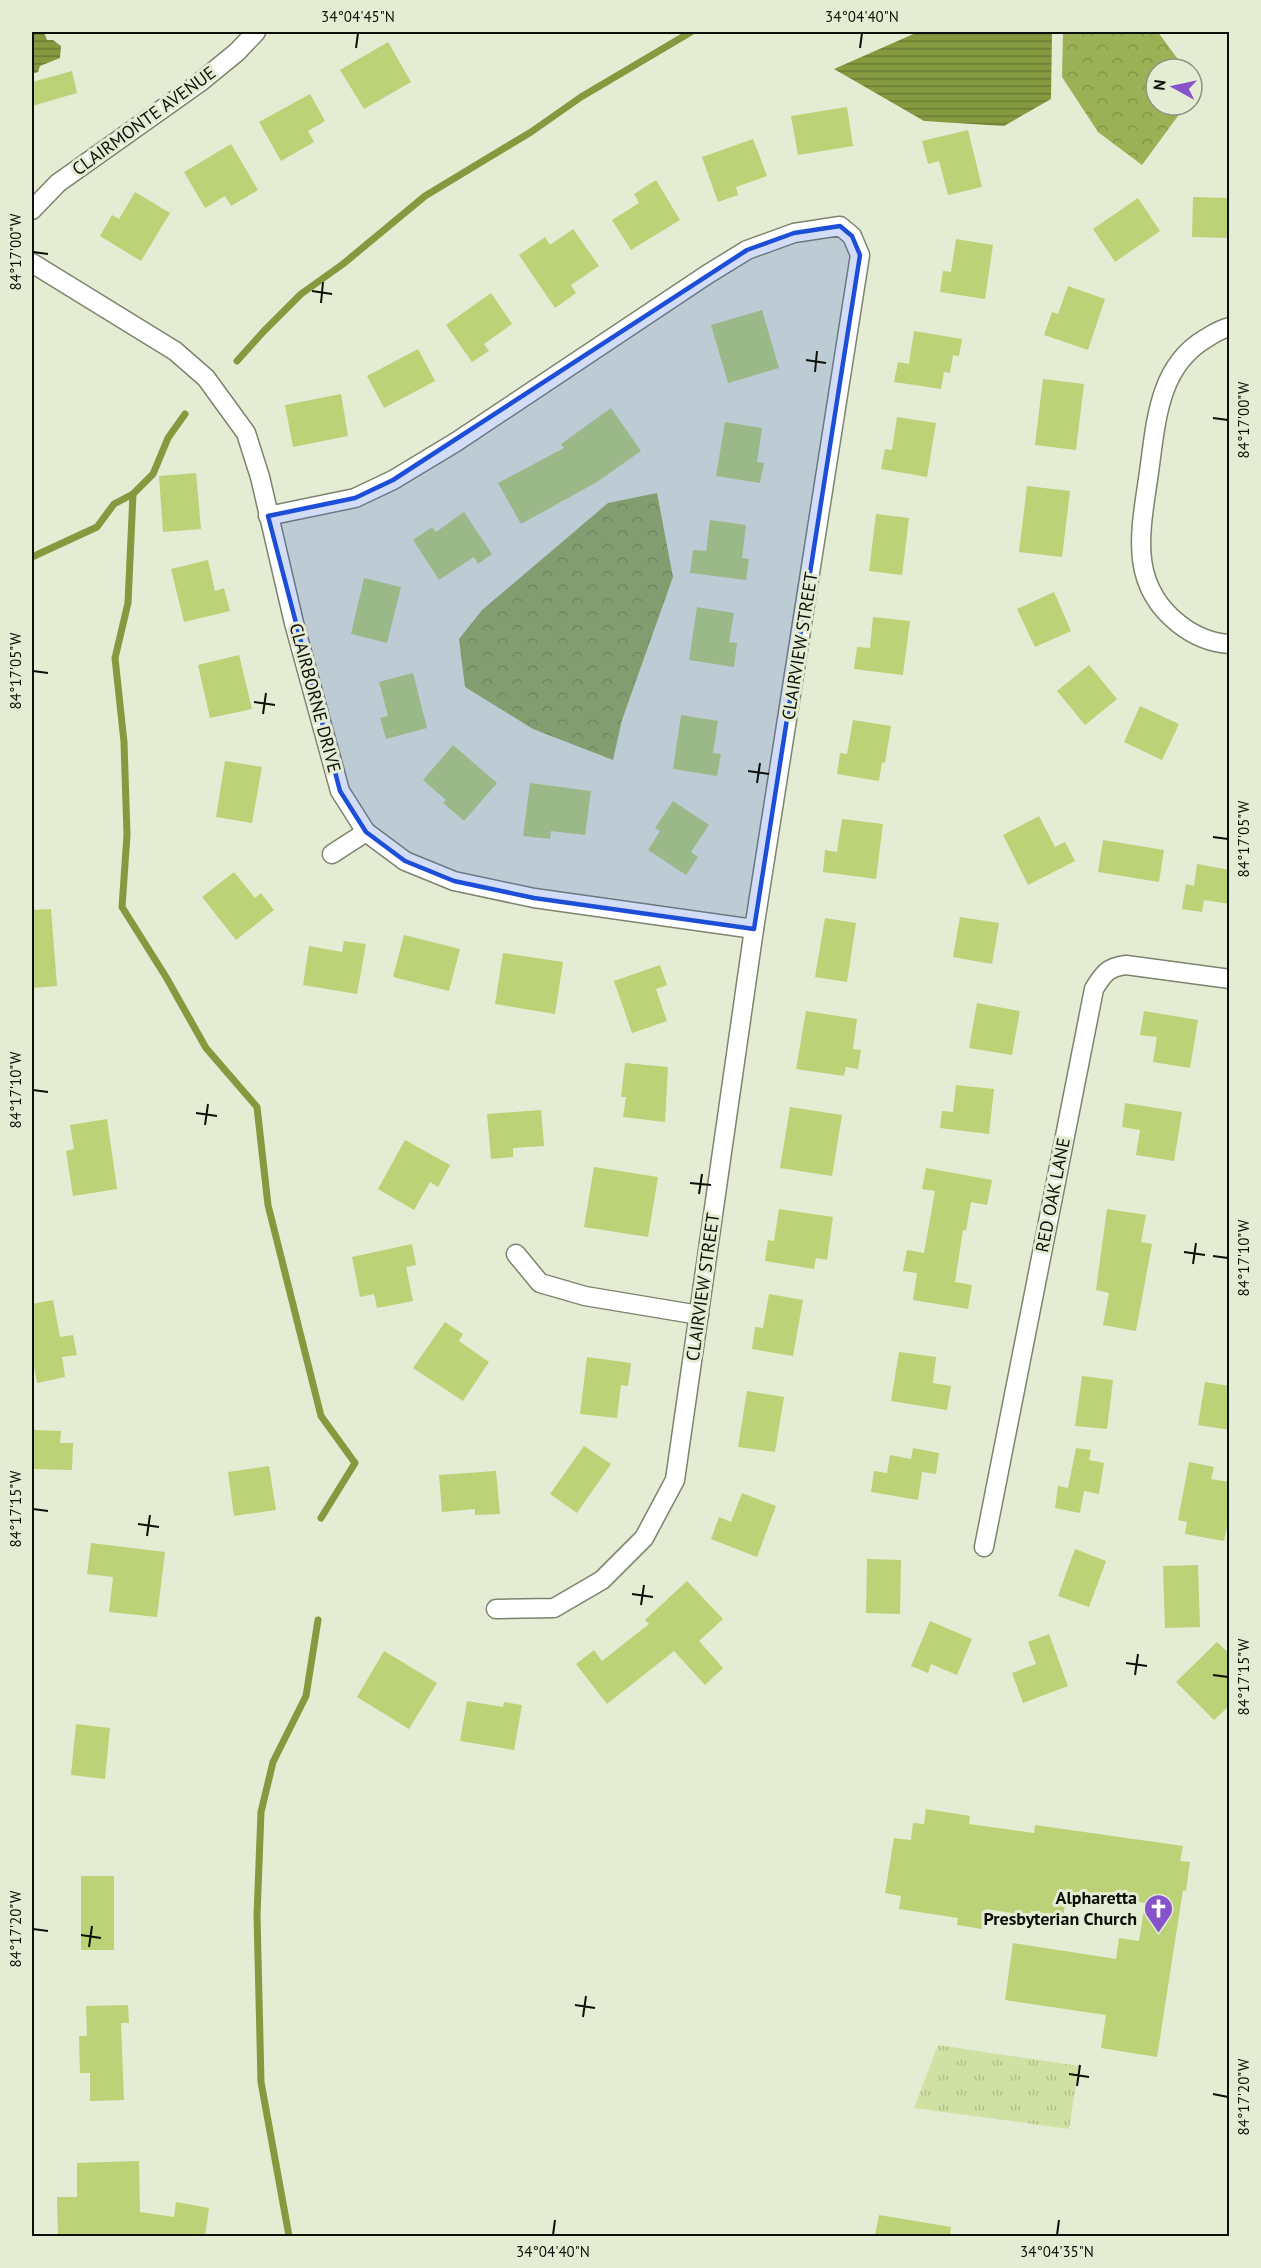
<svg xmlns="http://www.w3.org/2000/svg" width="1261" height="2268" font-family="'PT Sans',sans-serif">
  <defs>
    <pattern id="forest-crowns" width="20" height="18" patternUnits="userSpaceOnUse" patternTransform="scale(1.5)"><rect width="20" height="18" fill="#9bb155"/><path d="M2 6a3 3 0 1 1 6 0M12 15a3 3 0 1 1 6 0" fill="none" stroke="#849749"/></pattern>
    <pattern id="park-tufts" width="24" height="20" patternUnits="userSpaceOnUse" patternTransform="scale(1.5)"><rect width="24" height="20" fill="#d0e2a3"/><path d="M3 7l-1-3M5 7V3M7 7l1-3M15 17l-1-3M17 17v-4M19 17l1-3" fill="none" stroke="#b1c18b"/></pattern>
    <pattern id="water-rules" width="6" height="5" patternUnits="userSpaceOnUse" patternTransform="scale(1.5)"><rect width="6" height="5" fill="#859a3e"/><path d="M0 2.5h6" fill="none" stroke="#6b7c32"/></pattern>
  </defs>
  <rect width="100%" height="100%" fill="#e5ecd4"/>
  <g fill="url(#forest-crowns)">
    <polygon points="1063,32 1158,32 1185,69 1156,69 1156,105 1186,105 1142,165 1098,132 1062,77"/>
    <polygon points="657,493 673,577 622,720 613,760 533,729 465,687 459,639 482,610 608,503"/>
  </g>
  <polygon fill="url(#park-tufts)" points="938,2045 1079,2066 1069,2129 914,2108"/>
  <g fill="url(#water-rules)">
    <polygon points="32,32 44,32 47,40 53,40 61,46 60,58 40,66 38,72 32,74"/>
    <polygon points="918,32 1052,32 1051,99 1004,126 924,121 834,69"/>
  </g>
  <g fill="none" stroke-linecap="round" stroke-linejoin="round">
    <g stroke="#859a3e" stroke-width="7">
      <polyline points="237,361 264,331 301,294 343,264 425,196 531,132 581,97 691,32"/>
      <polyline points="133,494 128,603 115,658 124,742 127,835 122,907 166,977 206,1048 257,1107 268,1205 321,1416 355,1463 321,1518"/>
      <polyline points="32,557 97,527 114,504 133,494 153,474 168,438 185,414"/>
      <polyline points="289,2236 261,2082 257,1915 261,1812 273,1762 306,1696 318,1620"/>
    </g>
  </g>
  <g fill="#bbd276">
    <polygon points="388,42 411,82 364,109 340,70"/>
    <polygon points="72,71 77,93 32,106 32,82"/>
    <polygon points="310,94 325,121 308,131 314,142 281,161 259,122"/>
    <polygon points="847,107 853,146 798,155 791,116"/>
    <polygon points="968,130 982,187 948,195 939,161 928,164 922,141"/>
    <polygon points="753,139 767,176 736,187 738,195 718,202 702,157"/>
    <polygon points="231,144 258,190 231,206 225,196 205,208 184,172"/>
    <polygon points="656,180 680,220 631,250 612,220 639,203 634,194"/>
    <polygon points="135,192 170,213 141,261 100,236 112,215 119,219"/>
    <polygon points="1193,197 1230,198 1230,238 1192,237"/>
    <polygon points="1138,198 1160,231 1115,262 1093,229"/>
    <polygon points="573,229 599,266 571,285 576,293 555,308 519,255 545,237 550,245"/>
    <polygon points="956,239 993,245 985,299 940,292 943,271 951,272"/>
    <polygon points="1068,286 1105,299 1088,350 1044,335 1052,312 1058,314"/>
    <polygon points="491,293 512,324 484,344 489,351 472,362 446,325"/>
    <polygon points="762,310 779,368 728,383 711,325"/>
    <polygon points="914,331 962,339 959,356 953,355 950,373 944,372 941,389 894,382 898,362 909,364"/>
    <polygon points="418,349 435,381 384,408 367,376"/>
    <polygon points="1043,379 1084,384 1076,450 1035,445"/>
    <polygon points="341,394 348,436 293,447 285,405"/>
    <polygon points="611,408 641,451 597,482 521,524 498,483 564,448 561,444"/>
    <polygon points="897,417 936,423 927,477 881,469 885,449 892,450"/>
    <polygon points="725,422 762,428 757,462 764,463 760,483 716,476"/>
    <polygon points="196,473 201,529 163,532 159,476"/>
    <polygon points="1027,486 1070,491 1062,557 1019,552"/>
    <polygon points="464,512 492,554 478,564 474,557 439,580 413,540 432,527 436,532"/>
    <polygon points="876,514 909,518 902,575 869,571"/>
    <polygon points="710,520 746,525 742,558 749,559 746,580 690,573 693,550 706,551"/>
    <polygon points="208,560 215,591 224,588 230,611 184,622 171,569"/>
    <polygon points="364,578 401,587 387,643 351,634"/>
    <polygon points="1054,592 1071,631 1035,647 1017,609"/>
    <polygon points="697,607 734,613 729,642 737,643 734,667 689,660"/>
    <polygon points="873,617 910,621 903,675 854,669 857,647 870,648"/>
    <polygon points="239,655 252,709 210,718 198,665"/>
    <polygon points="1089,665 1117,699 1085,725 1057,691"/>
    <polygon points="413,673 427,728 386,739 380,718 388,716 379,682"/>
    <polygon points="1140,706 1179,724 1162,760 1124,742"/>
    <polygon points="681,715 718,721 713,753 721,754 717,776 673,769"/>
    <polygon points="853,720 891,726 885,763 882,762 879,781 837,774 840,753 847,754"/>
    <polygon points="453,745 497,783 464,821 443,803 446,800 423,780"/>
    <polygon points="225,761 262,767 252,823 216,817"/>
    <polygon points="530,783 591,791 585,835 551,831 550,839 523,836"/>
    <polygon points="673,801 709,825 691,852 698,857 686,875 648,850 660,831 655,828"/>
    <polygon points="1039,816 1055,847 1065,842 1075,861 1028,885 1003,835"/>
    <polygon points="842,819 883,824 876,879 823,872 825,850 837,852"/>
    <polygon points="1103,840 1164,850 1159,882 1098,872"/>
    <polygon points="1197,864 1230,870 1230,904 1204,900 1202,912 1182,909 1186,884 1194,886"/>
    <polygon points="234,872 255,898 261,893 274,910 236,940 202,897"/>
    <polygon points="51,909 57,986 32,988 32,910"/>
    <polygon points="960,917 999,923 992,964 953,957"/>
    <polygon points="825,918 856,923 847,982 815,977"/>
    <polygon points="404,935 460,949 449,991 393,977"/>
    <polygon points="344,941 366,944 357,994 303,985 309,946 342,952"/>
    <polygon points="503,953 563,962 555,1014 495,1004"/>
    <polygon points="660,965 667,985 656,989 667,1021 632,1033 614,981"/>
    <polygon points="977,1003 1020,1011 1012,1055 969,1048"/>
    <polygon points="806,1011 857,1019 853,1049 861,1050 858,1069 846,1067 844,1076 796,1069"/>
    <polygon points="1144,1011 1198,1020 1190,1068 1153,1062 1157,1037 1140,1035"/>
    <polygon points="625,1063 668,1067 665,1122 623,1117 626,1097 621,1097"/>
    <polygon points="956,1085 994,1089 989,1134 940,1128 942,1111 953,1112"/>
    <polygon points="1125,1103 1182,1112 1174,1161 1136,1155 1140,1130 1122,1127"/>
    <polygon points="790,1107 842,1115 832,1176 780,1168"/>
    <polygon points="541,1110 544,1146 513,1148 513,1157 491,1159 487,1114"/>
    <polygon points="107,1119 117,1189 73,1196 66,1151 74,1149 70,1125"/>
    <polygon points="405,1140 450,1165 438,1187 430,1182 414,1210 378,1189"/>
    <polygon points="594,1167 658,1177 648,1237 584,1227"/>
    <polygon points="926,1168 992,1180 987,1205 971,1202 966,1231 963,1230 955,1282 972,1285 968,1309 913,1300 917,1273 903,1271 907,1250 924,1253 935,1191 922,1189"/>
    <polygon points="779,1209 833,1217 827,1260 816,1258 814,1269 765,1261 768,1240 774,1241"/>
    <polygon points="1107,1209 1146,1215 1141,1242 1152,1244 1136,1331 1103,1325 1109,1293 1096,1290"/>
    <polygon points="412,1244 416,1265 406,1267 413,1301 377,1308 374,1294 360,1297 352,1257"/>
    <polygon points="769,1294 803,1300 793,1356 752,1349 755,1327 763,1328"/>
    <polygon points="53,1300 60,1337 73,1335 77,1355 62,1357 65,1377 37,1383 32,1355 32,1304"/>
    <polygon points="445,1322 463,1334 459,1341 489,1362 463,1401 413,1368"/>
    <polygon points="899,1352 936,1357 933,1383 951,1386 947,1410 891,1401"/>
    <polygon points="587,1357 631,1363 628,1386 621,1385 617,1418 580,1414"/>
    <polygon points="1082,1376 1113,1380 1107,1429 1075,1426"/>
    <polygon points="1205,1382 1230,1386 1230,1430 1198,1425"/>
    <polygon points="747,1391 784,1397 775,1452 738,1447"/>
    <polygon points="34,1430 61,1431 60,1443 73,1443 72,1470 33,1469"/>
    <polygon points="584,1446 611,1464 577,1513 550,1494"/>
    <polygon points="913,1448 939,1453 936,1474 922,1472 918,1500 871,1492 874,1471 887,1473 890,1455 911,1459"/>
    <polygon points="1076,1448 1091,1450 1089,1460 1104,1463 1099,1494 1084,1491 1080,1513 1055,1508 1058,1486 1068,1488"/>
    <polygon points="1189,1462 1214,1467 1211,1479 1230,1482 1230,1511 1224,1541 1185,1534 1187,1522 1178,1520"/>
    <polygon points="269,1466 276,1510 234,1516 228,1472"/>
    <polygon points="496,1471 500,1514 475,1515 475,1509 442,1512 439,1475"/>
    <polygon points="742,1493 776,1506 757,1557 711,1539 719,1517 731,1522"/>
    <polygon points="91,1543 165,1552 157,1617 109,1612 113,1577 87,1574"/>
    <polygon points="1075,1549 1106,1561 1089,1607 1058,1596"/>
    <polygon points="867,1559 901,1560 900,1614 866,1613"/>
    <polygon points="1198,1565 1200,1627 1165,1628 1163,1566"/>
    <polygon points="687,1581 723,1619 699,1641 723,1668 705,1685 674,1651 607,1704 576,1664 594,1650 602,1661 649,1624 645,1620"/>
    <polygon points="930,1621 972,1639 957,1675 931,1664 928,1673 911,1666"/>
    <polygon points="1049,1634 1068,1686 1023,1703 1012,1673 1036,1664 1028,1642"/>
    <polygon points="1217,1642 1230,1654 1230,1705 1214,1720 1176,1682"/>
    <polygon points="384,1651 437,1683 409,1729 357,1697"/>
    <polygon points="467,1701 503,1707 504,1702 522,1705 514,1750 460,1741"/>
    <polygon points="76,1724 110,1728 105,1779 71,1775"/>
    <polygon points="926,1809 970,1816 969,1824 1034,1833 1035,1825 1183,1846 1180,1861 1190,1862 1186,1891 1183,1890 1157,2057 1101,2048 1106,2015 1005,2000 1013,1943 1116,1959 1119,1938 1139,1941 1145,1903 1078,1892 1078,1896 1067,1895 1063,1916 1031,1911 1030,1916 986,1909 982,1929 957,1925 958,1918 899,1909 901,1896 885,1893 894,1838 911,1840 913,1823 924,1824"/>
    <rect x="81" y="1876" width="33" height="74"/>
    <polygon points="128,2005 129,2023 121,2023 124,2100 90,2101 90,2073 80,2073 79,2036 87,2036 86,2006"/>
    <polygon points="139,2161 140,2212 174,2217 176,2202 209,2208 205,2236 58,2236 57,2197 77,2197 77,2163"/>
    <polygon points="879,2215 951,2227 950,2236 875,2236"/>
  </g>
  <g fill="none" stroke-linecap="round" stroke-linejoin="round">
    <defs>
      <g id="street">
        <polyline points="32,210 58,183 199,83 237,52 256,32"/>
        <polyline points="32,263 175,351 206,378 246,433 260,477 294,623 340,791 366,832 405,861 454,881 534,898 754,929"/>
        <path d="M1230 327C1220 329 1213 334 1205 339 1158 367 1156 423 1149 472 1141 530 1127 583 1179 624 1193 635 1211 643 1230 644"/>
        <polyline points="268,516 355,498 393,480 456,442 708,274 747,250 794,233 840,226 852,236 860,255 754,929 675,1480 644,1538 602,1580 554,1608 496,1609"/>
        <polyline points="332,854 366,832"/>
        <polyline points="516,1254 540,1283 585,1296 699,1315"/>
        <path d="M984 1547 1094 989C1103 974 1108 967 1126 965L1230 979"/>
      </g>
    </defs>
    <use href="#street" stroke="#7d836d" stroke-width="21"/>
    <use href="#street" stroke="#fff" stroke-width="18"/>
  </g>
  <path fill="#1d4ed8" fill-opacity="0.2" stroke="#1d4ed8" stroke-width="4.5" stroke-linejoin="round" d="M840 226 852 236 860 255 754 929 534 898 454 881 405 861 366 832 340 791 268 516 355 498 393 480 747 250 794 233Z"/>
  <path fill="none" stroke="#0d1008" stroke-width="2" d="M356 48 358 33M860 48 862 33M33 252 48 254M312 291 332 294M321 303 323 282M806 360 826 363M815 372 817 351M1213 418 1228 420M33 671 48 673M254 702 275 705M263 714 266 693M748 771 769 774M757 783 760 763M1213 837 1228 839M33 1090 48 1092M196 1113 217 1116M205 1125 208 1104M690 1183 711 1185M699 1194 702 1174M1184 1252 1205 1255M1213 1256 1228 1258M1193 1264 1196 1243M33 1509 48 1511M138 1524 159 1527M147 1536 150 1515M632 1594 653 1597M641 1605 644 1585M1126 1663 1147 1666M1135 1675 1138 1654M1213 1675 1228 1677M33 1929 48 1931M81 1935 101 1938M89 1947 92 1926M575 2005 595 2008M583 2017 586 1996M1069 2074 1089 2077M1077 2086 1080 2065M1213 2094 1228 2097M553 2235 555 2220M1057 2235 1059 2220"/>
  <defs>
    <symbol id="church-pin" viewBox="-11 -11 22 30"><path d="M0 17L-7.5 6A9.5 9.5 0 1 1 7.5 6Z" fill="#8753cb" stroke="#e5ecd4"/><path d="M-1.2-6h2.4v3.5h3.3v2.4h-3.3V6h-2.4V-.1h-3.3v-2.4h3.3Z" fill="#fff"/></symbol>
  </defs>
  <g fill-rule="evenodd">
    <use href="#church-pin" x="1142" y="1892" width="33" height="45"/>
  </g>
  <g text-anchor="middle" stroke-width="6" stroke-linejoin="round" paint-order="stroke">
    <g font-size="18" fill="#0d1008" stroke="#e5ecd4">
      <text transform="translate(144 121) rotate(-36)" y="6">CLAIRMONTE AVENUE</text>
      <text transform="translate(800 646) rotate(-81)" y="6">CLAIRVIEW STREET</text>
      <text transform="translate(315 698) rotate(75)" y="6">CLAIRBORNE DRIVE</text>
      <text transform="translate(1053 1195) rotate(-79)" y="6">RED OAK LANE</text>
      <text transform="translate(703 1287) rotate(-82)" y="6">CLAIRVIEW STREET</text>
    </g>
    <g font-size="18" font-weight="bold" fill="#0d1008" stroke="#e5ecd4" text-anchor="end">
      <text x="1137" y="1904">Alpharetta<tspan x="1137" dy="21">Presbyterian Church</tspan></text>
    </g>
  </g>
  <rect width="1261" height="2268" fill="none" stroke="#e5ecd4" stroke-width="66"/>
  <g transform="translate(1174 87) rotate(278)"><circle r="28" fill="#e5ecd4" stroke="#8f9482" stroke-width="1.5"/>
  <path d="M0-4.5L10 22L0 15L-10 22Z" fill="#8753cb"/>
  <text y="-9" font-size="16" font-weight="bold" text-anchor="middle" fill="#0d1008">N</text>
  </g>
  <rect x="33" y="33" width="1195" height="2202" fill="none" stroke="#0d1008" stroke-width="2"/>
  <g font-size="15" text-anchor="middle" fill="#0d1008">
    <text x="358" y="22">34°04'45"N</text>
    <text x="862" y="22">34°04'40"N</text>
    <text transform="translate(16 252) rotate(-90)" y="5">84°17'00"W</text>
    <text transform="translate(1244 420) rotate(-90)" y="5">84°17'00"W</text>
    <text transform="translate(16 671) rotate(-90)" y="5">84°17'05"W</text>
    <text transform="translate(1244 839) rotate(-90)" y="5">84°17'05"W</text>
    <text transform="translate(16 1090) rotate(-90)" y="5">84°17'10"W</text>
    <text transform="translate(1244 1258) rotate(-90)" y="5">84°17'10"W</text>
    <text transform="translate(16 1509) rotate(-90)" y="5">84°17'15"W</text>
    <text transform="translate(1244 1677) rotate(-90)" y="5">84°17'15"W</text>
    <text transform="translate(16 1929) rotate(-90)" y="5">84°17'20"W</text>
    <text transform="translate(1244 2097) rotate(-90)" y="5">84°17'20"W</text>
    <text x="553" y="2257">34°04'40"N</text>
    <text x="1057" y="2257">34°04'35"N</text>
  </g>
</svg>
